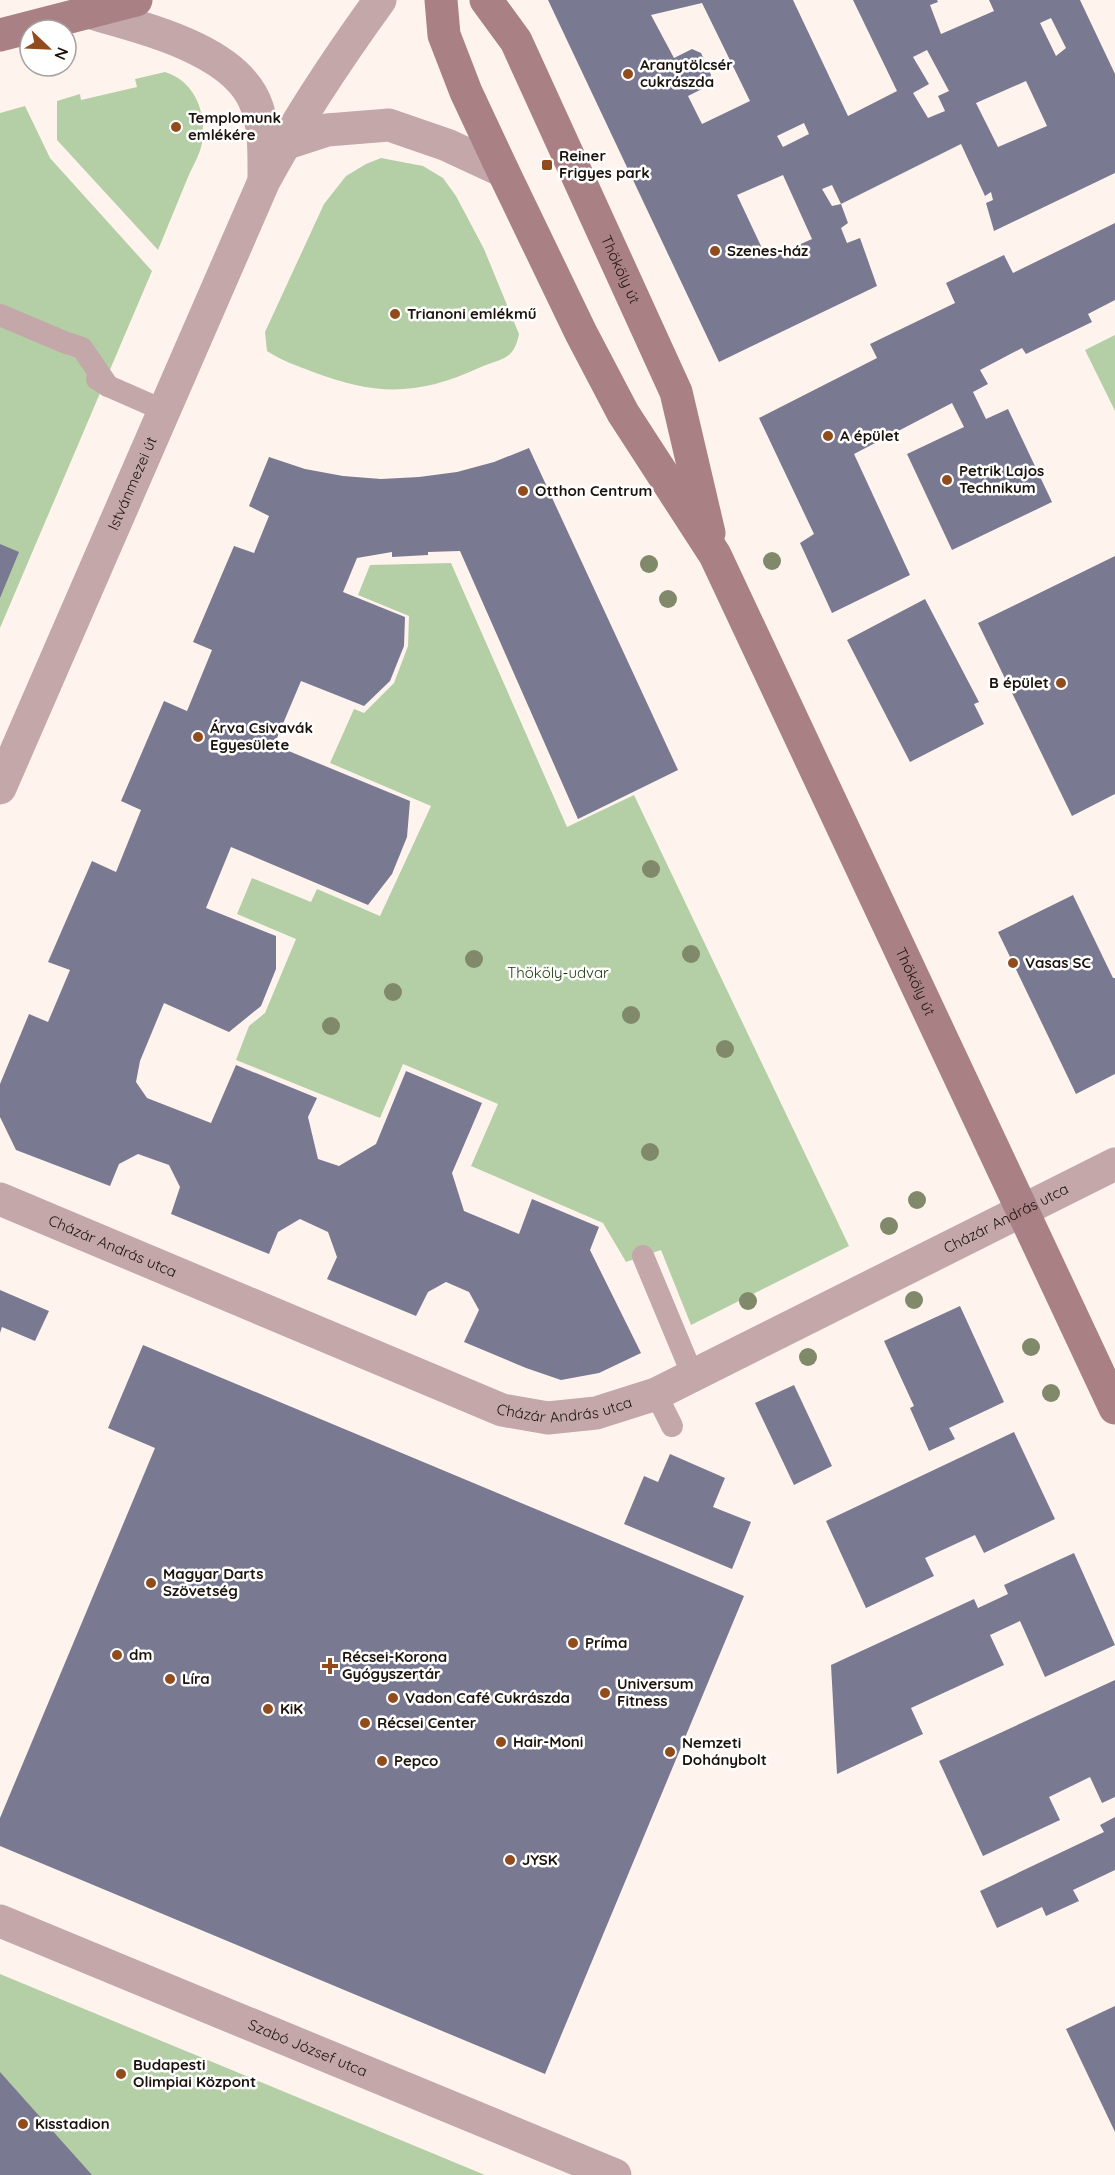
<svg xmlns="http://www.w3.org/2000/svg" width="1115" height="2175" font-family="Quicksand,sans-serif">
  <rect width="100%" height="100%" fill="#fff4ed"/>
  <g fill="#b4cfa6">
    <path d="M165 72C195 81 207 113 202 143 200 154 193 166 188 177 178 201 168 226 158 250L57 140V101L80 94 81 100 137 87 135 79Z"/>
    <polygon points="25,106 50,158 152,271 0,628 0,113"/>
    <path d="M381 158 423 166 443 178 456 196 484 249 519 334C514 360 503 358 481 367 418 396 377 396 313 372 296 365 282 361 267 351L265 332 324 204 346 176 366 164Z"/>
    <polygon points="1115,335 1115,411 1085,350"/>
    <polygon points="451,563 567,827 634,795 849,1246 691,1325 661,1250 626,1262 603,1223 471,1166 498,1104 403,1064 380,1118 236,1060 249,1026 265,1013 296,939 237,914 252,878 311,902 317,889 380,916 431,806 330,763 354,709 364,713 394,683 408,646 409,616 358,595 370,565"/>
    <polygon points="0,1974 485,2175 0,2175"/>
  </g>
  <g fill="#797a92" fill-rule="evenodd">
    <path d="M548 0H793L848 116 897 91 853 0H937L938 2 930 5 941 34 994 11 989 0H1080L1115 74V173L994 231 986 203 993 200 991 192 985 196 961 144 841 204 848 223 841 228 847 243 860 238 877 286 719 362ZM702 3 750 101 702 124 688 96 708 86 711 75 701 53 692 49 674 58 651 15ZM1051 18 1066 48 1056 56 1040 23ZM927 50 949 91 938 96 945 111 928 118 913 93 929 84 913 57ZM1026 81 1047 126 998 147 976 103ZM804 123 809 134 783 147 777 136ZM783 175 812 239 767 259 737 195ZM832 185 841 204 832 206 822 189Z"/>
    <polygon points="1115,223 1115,300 1088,314 1092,322 1026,354 1022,348 980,370 988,384 973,392 986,419 1008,409 1052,502 952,550 907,454 964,427 952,403 854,454 910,575 832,613 800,543 814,534 759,418 877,358 870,344 955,303 946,283 1004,255 1013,273"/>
    <polygon points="529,448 678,770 578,819 460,551 428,552 428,555 392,557 392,552 357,558 343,592 405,617 404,646 390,681 364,706 301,681 274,745 410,801 407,837 392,874 368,905 231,847 206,908 276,936 276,969 261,1006 229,1032 164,1003 140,1061 136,1082 147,1098 211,1123 236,1065 317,1098 308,1117 318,1159 339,1166 376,1144 406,1071 482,1103 452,1173 464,1211 519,1234 532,1199 599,1227 590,1250 641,1353 599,1373 561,1380 526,1368 464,1342 479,1310 469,1292 446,1282 428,1292 416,1316 327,1279 337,1257 328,1232 300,1219 278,1232 269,1254 171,1214 180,1187 169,1165 138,1154 119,1164 110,1186 16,1150 0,1117 0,1084 29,1014 48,1022 70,970 48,962 92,861 116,872 141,810 121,801 164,701 187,711 212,650 193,642 234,546 254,553 269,516 249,506 269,457 305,469 343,476 381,479 419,477 457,472 494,462"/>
    <polygon points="0,544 19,552 0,598"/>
    <polygon points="1115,556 1115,794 1072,816 978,623"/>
    <polygon points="925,599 979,702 974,704 984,724 910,762 847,640"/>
    <polygon points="1073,895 1113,978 1115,978 1115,1074 1076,1094 998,932"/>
    <polygon points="0,1290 49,1311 35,1341 2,1327 0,1333"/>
    <polygon points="960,1306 1004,1402 949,1428 955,1439 929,1451 910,1408 914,1406 884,1341"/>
    <polygon points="143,1345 744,1596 545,2074 0,1846 0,1818 155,1448 108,1428"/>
    <polygon points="794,1385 832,1466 794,1485 755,1403"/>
    <polygon points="1014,1432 1055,1519 984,1553 975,1535 925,1558 934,1576 866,1608 826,1521"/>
    <polygon points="670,1454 725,1478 713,1507 751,1522 732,1569 624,1524 644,1476 658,1482"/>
    <polygon points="1074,1553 1115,1645 1045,1677 1020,1621 990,1635 1004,1665 911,1708 923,1734 837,1774 831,1665 974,1599 978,1608 1008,1594 1004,1585"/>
    <polygon points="1115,1680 1115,1797 1102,1803 1090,1777 1049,1797 1060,1820 983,1856 939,1761"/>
    <polygon points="1115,1817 1115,1870 1073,1890 1079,1901 1046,1916 1042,1907 997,1928 980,1891 1104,1832 1100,1825"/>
    <polygon points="1115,2006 1115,2132 1066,2029"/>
    <polygon points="0,2072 92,2175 0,2175"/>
  </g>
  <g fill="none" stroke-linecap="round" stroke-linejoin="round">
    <g stroke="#c3a7a9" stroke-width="22">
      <polyline points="0,315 64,342 82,348 108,386"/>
      <polyline points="97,379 108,386 165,411"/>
      <polyline points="643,1256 693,1376"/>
      <polyline points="656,1394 672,1426"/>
    </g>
    <g stroke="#c3a7a9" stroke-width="33">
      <path d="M86 0 88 12C141 28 238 49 257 107 265 130 264 155 264 179"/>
      <polyline points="284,144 327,130 389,125 447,145 503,171"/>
      <path id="s1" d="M0 788 264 181C298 118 338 58 380 0"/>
      <path id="s2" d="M0 1199 502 1410 548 1418 596 1413 656 1394 1115 1164"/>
      <path id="s3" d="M0 1921 615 2175"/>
    </g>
    <g stroke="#a98084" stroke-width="33">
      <path id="s4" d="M441 0 444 35 466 92 503 171 581 333 623 413 715 555 1115 1408"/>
      <path id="s5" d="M486 0 516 41 676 392 709 533"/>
      <polyline points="0,35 136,0"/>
    </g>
  </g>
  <g fill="#808a6b">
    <circle cx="772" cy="561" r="9"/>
    <circle cx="649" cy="564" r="9"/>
    <circle cx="668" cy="599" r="9"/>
    <circle cx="651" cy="869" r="9"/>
    <circle cx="691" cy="954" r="9"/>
    <circle cx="474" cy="959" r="9"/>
    <circle cx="393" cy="992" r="9"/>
    <circle cx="631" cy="1015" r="9"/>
    <circle cx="331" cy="1026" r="9"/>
    <circle cx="725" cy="1049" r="9"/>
    <circle cx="650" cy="1152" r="9"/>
    <circle cx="917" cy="1200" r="9"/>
    <circle cx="889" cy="1226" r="9"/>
    <circle cx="914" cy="1300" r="9"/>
    <circle cx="748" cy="1301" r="9"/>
    <circle cx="1031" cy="1347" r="9"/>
    <circle cx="808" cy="1357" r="9"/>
    <circle cx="1051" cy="1393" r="9"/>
  </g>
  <g fill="#904c1d" stroke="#fff" stroke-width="2">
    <circle cx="628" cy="74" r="6"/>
    <circle cx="176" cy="127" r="6"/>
    <rect x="541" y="159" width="12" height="12" rx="3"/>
    <circle cx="715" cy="251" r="6"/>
    <circle cx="395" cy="314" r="6"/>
    <circle cx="828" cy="436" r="6"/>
    <circle cx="947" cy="480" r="6"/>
    <circle cx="523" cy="491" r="6"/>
    <circle cx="1061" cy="683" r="6"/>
    <circle cx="198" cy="737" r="6"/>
    <circle cx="1013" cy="963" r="6"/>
    <circle cx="151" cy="1583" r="6"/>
    <circle cx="573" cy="1643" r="6"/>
    <circle cx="117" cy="1655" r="6"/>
    <path d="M327 1657h6v6h6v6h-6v6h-6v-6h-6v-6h6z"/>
    <circle cx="170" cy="1679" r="6"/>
    <circle cx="605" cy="1693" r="6"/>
    <circle cx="393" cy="1698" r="6"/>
    <circle cx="268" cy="1709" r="6"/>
    <circle cx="365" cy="1723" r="6"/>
    <circle cx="501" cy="1742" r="6"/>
    <circle cx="670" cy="1752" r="6"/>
    <circle cx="382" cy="1761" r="6"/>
    <circle cx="510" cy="1860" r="6"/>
    <circle cx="121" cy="2074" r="6"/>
    <circle cx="23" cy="2124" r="6"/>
  </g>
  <g text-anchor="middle" stroke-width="5" stroke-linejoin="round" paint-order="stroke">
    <g font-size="15" font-weight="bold" fill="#1c130d" stroke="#fff" text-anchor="start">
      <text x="640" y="70">Aranytölcsér<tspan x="640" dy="17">cukrászda</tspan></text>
      <text x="188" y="123">Templomunk<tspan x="188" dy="17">emlékére</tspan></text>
      <text x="559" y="161">Reiner<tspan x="559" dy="17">Frigyes park</tspan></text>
      <text x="727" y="256">Szenes-ház</text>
      <text x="407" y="319">Trianoni emlékmű</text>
      <text x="840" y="441">A épület</text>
      <text x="959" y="476">Petrik Lajos<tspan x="959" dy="17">Technikum</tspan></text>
      <text x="535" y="496">Otthon Centrum</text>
      <text x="1049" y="688" text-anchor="end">B épület</text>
      <text x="210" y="733">Árva Csivavák<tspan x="210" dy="17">Egyesülete</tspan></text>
      <text x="1025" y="968">Vasas SC</text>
      <text x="163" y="1579">Magyar Darts<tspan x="163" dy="17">Szövetség</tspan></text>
      <text x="585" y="1648">Príma</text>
      <text x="129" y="1660">dm</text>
      <text x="342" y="1662">Récsei-Korona<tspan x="342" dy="17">Gyógyszertár</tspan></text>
      <text x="182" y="1684">Líra</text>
      <text x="617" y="1689">Universum<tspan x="617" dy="17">Fitness</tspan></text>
      <text x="405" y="1703">Vadon Café Cukrászda</text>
      <text x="280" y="1714">KiK</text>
      <text x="377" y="1728">Récsei Center</text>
      <text x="513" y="1747">Hair-Moni</text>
      <text x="682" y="1748">Nemzeti<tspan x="682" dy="17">Dohánybolt</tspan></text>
      <text x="394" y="1766">Pepco</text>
      <text x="522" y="1865">JYSK</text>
      <text x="133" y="2070">Budapesti<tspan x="133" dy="17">Olimpiai Központ</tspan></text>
      <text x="35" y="2129">Kisstadion</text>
    </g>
    <g font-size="15" fill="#1c130d" stroke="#fff">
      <text dy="5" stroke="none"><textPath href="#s5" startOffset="302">Thököly út</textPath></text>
      <text dy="5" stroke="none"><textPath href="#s1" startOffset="332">Istvánmezei út</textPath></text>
      <text dy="5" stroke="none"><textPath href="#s4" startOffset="1094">Thököly út</textPath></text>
      <text dy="5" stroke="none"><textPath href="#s2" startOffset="1094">Cházár András utca</textPath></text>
      <text dy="5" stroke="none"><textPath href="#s2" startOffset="122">Cházár András utca</textPath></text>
      <text dy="5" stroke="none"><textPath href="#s2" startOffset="608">Cházár András utca</textPath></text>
      <text dy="5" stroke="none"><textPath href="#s3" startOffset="333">Szabó József utca</textPath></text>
    </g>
    <g font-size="15" fill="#183401" stroke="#fff">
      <text x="558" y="978">Thököly-udvar</text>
    </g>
  </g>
  <g transform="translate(48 48) rotate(113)"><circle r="28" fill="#ffffff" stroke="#a4a19e" stroke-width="1.5"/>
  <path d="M0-4.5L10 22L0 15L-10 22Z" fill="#904c1d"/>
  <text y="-9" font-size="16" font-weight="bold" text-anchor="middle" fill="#1c130d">N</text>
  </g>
</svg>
